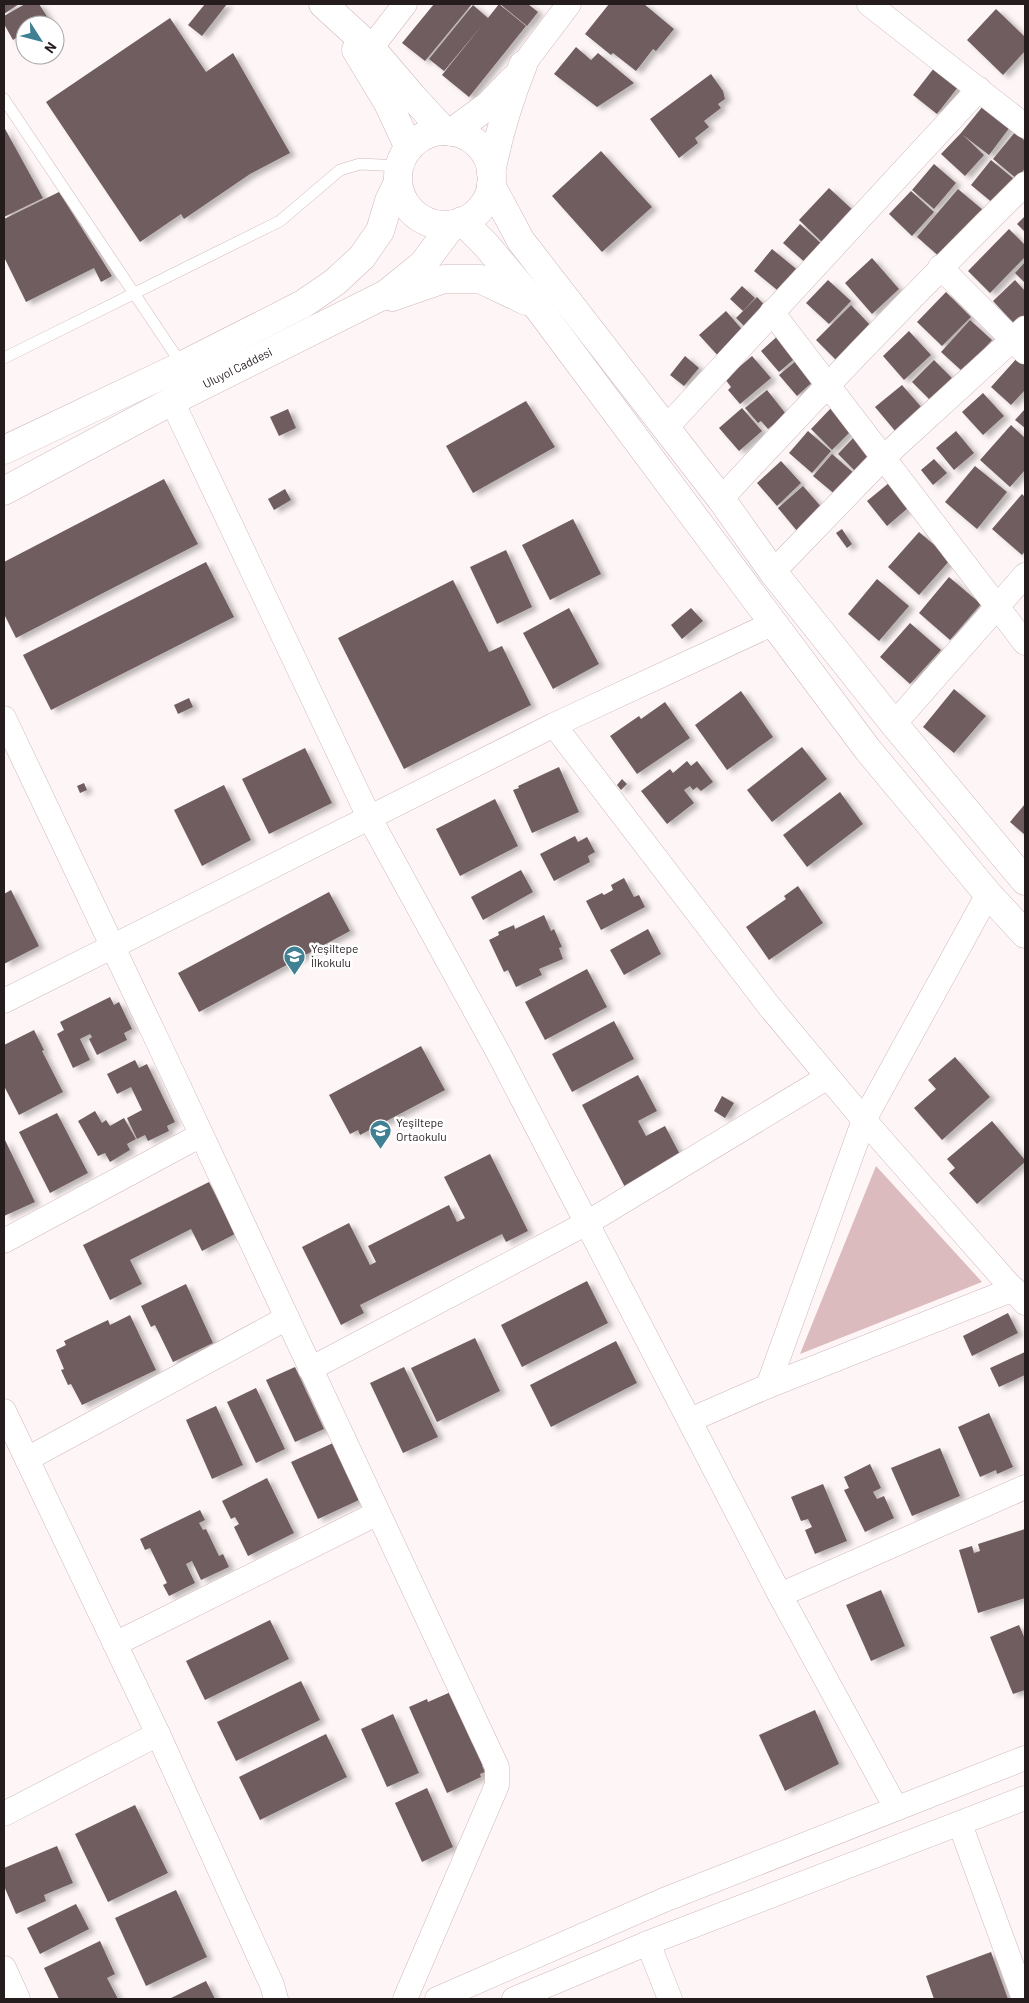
<svg xmlns="http://www.w3.org/2000/svg" width="1029" height="2003" font-family="Barlow,sans-serif">
  <defs>
    <filter id="shadow"><feDropShadow dx="5.5" dy="3" stdDeviation="2.5" flood-color="#0004"/></filter>
  </defs>
  <rect width="100%" height="100%" fill="#fef5f6"/>
  <polygon fill="#dcbbbf" points="876,1166 982,1282 800,1354"/>
  <g fill="#705d5f" filter="url(#shadow)">
    <polygon points="4,4 19,4 4,14"/>
    <polygon points="25,4 39,4 48,18 37,25 25,25 25,32 13,40 4,24 4,16"/>
    <polygon points="205,4 227,4 202,36 188,25"/>
    <polygon points="434,4 472,4 425,61 402,43"/>
    <polygon points="499,4 526,26 469,97 442,75 483,24 444,71 429,59 473,5 488,18"/>
    <polygon points="500,4 528,4 538,12 527,26"/>
    <polygon points="609,4 644,4 674,29 656,51 653,49 636,71 613,53 611,55 585,34"/>
    <polygon points="996,9 1025,37 1025,51 1003,75 967,40"/>
    <polygon points="170,18 206,72 233,53 290,153 250,174 184,219 181,214 140,242 46,102"/>
    <polygon points="576,47 591,60 598,53 634,83 597,107 554,74"/>
    <polygon points="934,68 958,87 937,114 913,95"/>
    <polygon points="711,74 723,91 725,99 718,104 721,108 704,121 709,127 695,138 698,143 679,158 650,119"/>
    <polygon points="983,106 1010,127 989,155 963,135 984,155 965,176 941,154 961,133"/>
    <polygon points="4,127 43,198 4,217"/>
    <polygon points="1015,132 1025,141 1025,168 1017,179 993,159"/>
    <polygon points="601,151 652,207 602,252 552,196"/>
    <polygon points="991,160 1014,179 994,204 971,185"/>
    <polygon points="934,164 956,183 934,209 912,190"/>
    <polygon points="829,188 855,212 824,244 799,220"/>
    <polygon points="958,189 983,210 942,259 917,237"/>
    <polygon points="911,191 934,212 912,236 889,214"/>
    <polygon points="59,192 112,276 101,282 94,268 26,302 4,257 4,219"/>
    <polygon points="1025,216 1025,232 1017,224"/>
    <polygon points="800,224 825,247 808,265 783,243"/>
    <polygon points="1009,229 1025,245 1025,257 990,293 968,271"/>
    <polygon points="772,249 800,272 782,294 754,271"/>
    <polygon points="872,258 899,289 872,314 845,283"/>
    <polygon points="1025,262 1025,283 1015,273"/>
    <polygon points="828,280 851,301 829,324 806,303"/>
    <polygon points="1015,280 1025,291 1025,319 1017,327 993,301"/>
    <polygon points="742,286 755,298 743,311 730,299"/>
    <polygon points="946,292 971,317 942,346 917,322"/>
    <polygon points="757,297 771,312 750,332 736,318"/>
    <polygon points="851,305 872,327 837,361 816,340"/>
    <polygon points="726,311 747,335 721,359 699,335"/>
    <polygon points="970,320 992,340 963,372 941,352"/>
    <polygon points="909,331 931,355 904,380 883,356"/>
    <polygon points="781,333 800,354 779,372 761,351"/>
    <polygon points="685,356 699,368 684,386 670,375"/>
    <polygon points="752,356 771,378 740,404 728,390 731,387 725,379"/>
    <polygon points="802,356 819,376 797,396 779,375"/>
    <polygon points="1018,357 1025,364 1025,390 1011,405 991,387"/>
    <polygon points="934,360 952,378 930,400 912,382"/>
    <polygon points="902,385 923,409 896,432 875,407"/>
    <polygon points="767,390 786,414 768,429 761,421 758,423 745,408"/>
    <polygon points="983,393 1004,416 983,435 962,412"/>
    <polygon points="526,401 555,447 473,493 446,446"/>
    <polygon points="832,407 853,429 832,450 811,429"/>
    <polygon points="742,408 762,431 739,451 719,428"/>
    <polygon points="288,409 296,428 279,436 270,417"/>
    <polygon points="1025,409 1025,428 1015,420"/>
    <polygon points="1011,425 1025,438 1025,470 1010,487 980,460"/>
    <polygon points="808,431 831,451 812,473 789,453"/>
    <polygon points="956,431 974,453 954,470 936,448"/>
    <polygon points="855,436 874,455 857,473 838,454"/>
    <polygon points="832,454 855,474 837,496 813,476"/>
    <polygon points="934,459 947,473 933,485 921,470"/>
    <polygon points="781,461 801,483 777,506 757,483"/>
    <polygon points="975,466 1007,492 977,529 945,502"/>
    <polygon points="895,478 915,502 887,526 867,501"/>
    <polygon points="164,479 198,544 16,638 4,614 4,562"/>
    <polygon points="803,486 823,509 797,531 778,508"/>
    <polygon points="285,489 291,500 274,510 268,499"/>
    <polygon points="1022,494 1025,497 1025,551 1022,555 992,529"/>
    <polygon points="573,519 601,574 550,600 522,545"/>
    <polygon points="842,529 852,544 847,548 836,533"/>
    <polygon points="919,532 951,559 919,595 888,567"/>
    <polygon points="506,550 532,607 497,624 470,567"/>
    <polygon points="206,562 234,617 51,710 23,655"/>
    <polygon points="949,577 981,604 950,640 919,613"/>
    <polygon points="877,579 909,606 879,641 848,614"/>
    <polygon points="453,580 489,652 502,646 531,705 404,769 338,638"/>
    <polygon points="569,608 599,664 553,689 523,633"/>
    <polygon points="691,608 703,621 682,639 671,625"/>
    <polygon points="910,623 941,650 910,684 880,657"/>
    <polygon points="954,689 986,716 954,753 923,727"/>
    <polygon points="741,691 773,737 727,770 695,725"/>
    <polygon points="189,698 193,707 178,714 174,705"/>
    <polygon points="665,702 690,738 637,774 610,736 639,716 641,719"/>
    <polygon points="802,747 827,779 772,822 747,790"/>
    <polygon points="305,748 332,803 269,834 242,779"/>
    <polygon points="687,761 691,766 697,761 713,782 701,791 697,787 693,790 690,786 684,790 694,803 667,824 641,791 670,769 673,773"/>
    <polygon points="559,767 579,812 532,833 513,790 519,788 518,786"/>
    <polygon points="622,779 627,784 621,790 617,785"/>
    <polygon points="84,783 87,790 80,793 77,786"/>
    <polygon points="224,785 251,840 202,866 174,810"/>
    <polygon points="840,792 863,824 807,867 783,835"/>
    <polygon points="495,799 518,846 460,876 436,829"/>
    <polygon points="1025,804 1025,835 1010,822"/>
    <polygon points="575,836 578,842 587,837 595,852 588,856 590,862 554,881 540,854"/>
    <polygon points="521,870 533,892 483,920 471,897"/>
    <polygon points="624,878 634,897 639,895 645,907 601,930 586,901 602,893 604,895 613,890 611,885"/>
    <polygon points="798,886 823,923 769,960 746,927 786,899 784,896"/>
    <polygon points="11,890 39,946 4,964 4,894"/>
    <polygon points="329,892 350,931 199,1012 178,973"/>
    <polygon points="544,915 551,931 554,929 562,947 559,948 563,959 539,969 542,975 516,987 508,970 504,972 489,940 499,935 498,932 514,925 515,929"/>
    <polygon points="648,929 661,954 624,975 610,950"/>
    <polygon points="587,969 607,1007 545,1040 525,1002"/>
    <polygon points="110,997 114,1005 119,1002 132,1029 124,1033 127,1040 97,1055 89,1039 92,1037 90,1034 80,1039 90,1060 73,1068 57,1034 64,1030 60,1022"/>
    <polygon points="614,1021 634,1059 572,1092 552,1054"/>
    <polygon points="34,1030 44,1050 42,1051 63,1092 19,1115 4,1086 4,1045"/>
    <polygon points="421,1046 445,1090 360,1135 358,1130 350,1134 329,1095"/>
    <polygon points="955,1057 990,1097 942,1140 914,1108 936,1089 928,1080"/>
    <polygon points="135,1060 139,1068 147,1064 175,1122 167,1126 169,1131 148,1141 145,1135 137,1139 127,1118 142,1110 131,1087 117,1094 107,1074"/>
    <polygon points="638,1075 657,1111 638,1121 646,1136 665,1126 684,1162 627,1191 582,1105"/>
    <polygon points="722,1096 734,1103 725,1118 714,1111"/>
    <polygon points="95,1111 102,1123 106,1120 110,1126 124,1118 136,1139 127,1144 130,1150 110,1162 105,1153 98,1156 78,1121"/>
    <polygon points="57,1113 88,1173 50,1193 19,1132"/>
    <polygon points="992,1121 1025,1160 1025,1162 977,1204 949,1173 955,1168 947,1159"/>
    <polygon points="5,1140 35,1202 4,1216 4,1141"/>
    <polygon points="490,1154 528,1231 506,1242 502,1234 360,1305 364,1313 341,1325 302,1247 349,1223 370,1265 376,1262 368,1246 449,1205 457,1222 465,1218 444,1177"/>
    <polygon points="209,1182 235,1234 202,1251 191,1229 130,1260 142,1284 110,1300 83,1245"/>
    <polygon points="587,1281 608,1323 522,1367 501,1325"/>
    <polygon points="186,1284 213,1343 173,1362 155,1325 151,1327 141,1306"/>
    <polygon points="1008,1313 1018,1333 972,1356 963,1336"/>
    <polygon points="130,1315 156,1370 82,1405 71,1384 68,1385 61,1370 64,1369 56,1350 66,1345 64,1341 108,1320 110,1325"/>
    <polygon points="475,1338 500,1391 437,1422 411,1368"/>
    <polygon points="616,1341 637,1383 551,1427 530,1385"/>
    <polygon points="1025,1352 1025,1375 999,1387 990,1368"/>
    <polygon points="295,1367 324,1429 295,1442 266,1380"/>
    <polygon points="404,1367 438,1437 403,1453 370,1383"/>
    <polygon points="256,1388 285,1449 256,1463 227,1402"/>
    <polygon points="216,1406 243,1465 212,1479 186,1420"/>
    <polygon points="989,1413 1013,1467 997,1474 996,1470 980,1477 958,1427"/>
    <polygon points="333,1443 359,1500 318,1519 291,1462"/>
    <polygon points="940,1448 960,1496 912,1516 891,1468"/>
    <polygon points="870,1464 881,1488 873,1492 877,1499 884,1496 894,1518 865,1532 844,1490 849,1488 844,1477"/>
    <polygon points="267,1478 294,1533 248,1556 234,1527 239,1524 235,1517 231,1519 222,1501"/>
    <polygon points="823,1484 847,1541 815,1554 805,1530 812,1527 808,1519 801,1521 791,1497"/>
    <polygon points="200,1510 205,1520 199,1523 203,1530 206,1529 219,1556 223,1554 229,1567 201,1580 192,1561 186,1564 195,1583 169,1596 163,1585 167,1583 150,1548 145,1550 140,1539"/>
    <polygon points="1025,1529 1025,1598 978,1613 959,1550 972,1546 974,1553 980,1551 978,1544"/>
    <polygon points="881,1590 905,1646 871,1661 846,1605"/>
    <polygon points="270,1620 289,1659 205,1700 186,1661"/>
    <polygon points="1019,1625 1025,1639 1025,1690 1013,1694 990,1637"/>
    <polygon points="301,1681 320,1720 236,1761 217,1722"/>
    <polygon points="453,1691 465,1719 462,1720 472,1743 476,1741 487,1764 482,1766 485,1772 480,1774 481,1777 447,1793 409,1707 427,1699 428,1702"/>
    <polygon points="815,1710 839,1764 785,1791 759,1735"/>
    <polygon points="393,1714 419,1773 387,1787 361,1729"/>
    <polygon points="326,1734 347,1777 260,1820 239,1777"/>
    <polygon points="427,1788 453,1847 422,1862 395,1803"/>
    <polygon points="135,1805 168,1873 108,1902 75,1834"/>
    <polygon points="57,1846 73,1883 44,1895 46,1901 16,1914 4,1886 4,1868"/>
    <polygon points="176,1890 207,1957 146,1986 115,1918"/>
    <polygon points="76,1904 89,1929 40,1954 27,1928"/>
    <polygon points="100,1941 115,1974 107,1978 118,1999 59,1999 44,1968"/>
    <polygon points="991,1952 1008,1999 934,1999 926,1976"/>
    <polygon points="206,1981 215,1999 169,1999"/>
  </g>
  <g fill="none" stroke-linecap="round" stroke-linejoin="round">
    <defs>
      <g id="lane">
        <polyline points="4,99 182,365"/>
        <polyline points="4,358 280,221 340,170 360,164 400,166"/>
      </g>
      <g id="street">
        <polyline points="869,4 1025,126"/>
        <polyline points="371,48 405,4"/>
        <polyline points="523,65 569,4"/>
        <polyline points="940,267 1025,352"/>
        <polyline points="772,312 1025,643"/>
        <polyline points="172,401 369,817 499,1054 780,1595 896,1808"/>
        <polyline points="665,429 979,89"/>
        <path d="M721 499C820 392 921 287 1025 184"/>
        <polyline points="773,572 884,457 1025,328"/>
        <polyline points="4,718 159,1044 497,1767 497,1785 405,1999"/>
        <polyline points="894,724 1025,575"/>
        <polyline points="554,725 769,1006 864,1120 1025,1303"/>
        <polyline points="4,1001 554,725 774,623"/>
        <polyline points="4,1241 201,1135"/>
        <polyline points="310,1369 587,1223 828,1077"/>
        <polyline points="768,1386 864,1120 988,894"/>
        <polyline points="4,1411 158,1734 272,1985 276,1999"/>
        <polyline points="690,1420 768,1386 1014,1289"/>
        <polyline points="27,1459 287,1318"/>
        <polyline points="780,1595 1025,1487"/>
        <polyline points="115,1644 378,1513"/>
        <polyline points="4,1814 158,1734"/>
        <polyline points="960,1824 1024,1999"/>
        <polyline points="648,1943 670,1999"/>
        <polyline points="4,1968 18,1999"/>
        <polyline points="437,1999 664,1900 1025,1758"/>
        <polyline points="514,1999 648,1943 1025,1798"/>
      </g>
      <g id="secondary">
        <polyline points="323,4 371,48 412,96 444,131"/>
        <polyline points="356,50 388,103 409,148"/>
        <circle cx="445" cy="178" r="47"/>
        <polyline points="452,132 489,105 514,79"/>
        <path d="M491 173C498 136 509 100 523 65"/>
        <polyline points="491,185 521,241 721,499 773,572 894,724 1025,881"/>
        <polyline points="462,221 486,245 533,301 868,750 988,894 1025,934"/>
        <polyline points="392,297 444,279 480,279 526,301"/>
        <polyline points="4,450 177,368 303,304 335,282 362,257 380,231 389,201 398,182"/>
        <path id="s1" d="M4 491 172 401 386 294 423 264 453 224"/>
      </g>
    </defs>
    <use href="#lane" stroke="#cfb9bb" stroke-width="12"/>
    <use href="#street" stroke="#cfb9bb" stroke-width="25"/>
    <use href="#secondary" stroke="#cfb9bb" stroke-width="29"/>
    <use href="#lane" stroke="#fff" stroke-width="11"/>
    <use href="#street" stroke="#fff" stroke-width="24"/>
    <use href="#secondary" stroke="#fff" stroke-width="28"/>
  </g>
  <defs>
    <symbol id="school-pin" viewBox="-11 -11 22 30"><path d="M0 17L-7.5 6A9.5 9.5 0 1 1 7.5 6Z" fill="#3f8193" stroke="#fff"/><path d="M0-5L7-2L0 1L-7-2ZM-4 1L0 2.5L4 1V4Q0 6-4 4Z" fill="#fff"/></symbol>
  </defs>
  <g fill-rule="evenodd">
    <use href="#school-pin" x="282" y="944" width="25" height="34"/>
    <use href="#school-pin" x="368" y="1118" width="25" height="34"/>
  </g>
  <g text-anchor="middle" stroke-width="5" stroke-linejoin="round" paint-order="stroke">
    <g font-size="12" fill="#241c1d" stroke="#fff">
      <text dy="4" stroke="none"><textPath href="#s1" startOffset="264">Uluyol Caddesi</textPath></text>
    </g>
    <g font-size="12" fill="#241c1d" stroke="#fff" text-anchor="start">
      <text x="311" y="953">Yeşiltepe<tspan x="311" dy="14">İlkokulu</tspan></text>
      <text x="396" y="1127">Yeşiltepe<tspan x="396" dy="14">Ortaokulu</tspan></text>
    </g>
  </g>
  <rect width="1029" height="2003" fill="none" stroke="#241c1d" stroke-width="10"/>
  <g transform="translate(40 40) rotate(126)"><circle r="24" fill="#ffffff" stroke="#a7a4a5"/>
  <path d="M0-4L9 19L0 12L-9 19Z" fill="#3f8193"/>
  <text y="-8" font-size="14" font-weight="bold" text-anchor="middle" fill="#241c1d">N</text>
  </g>
</svg>
